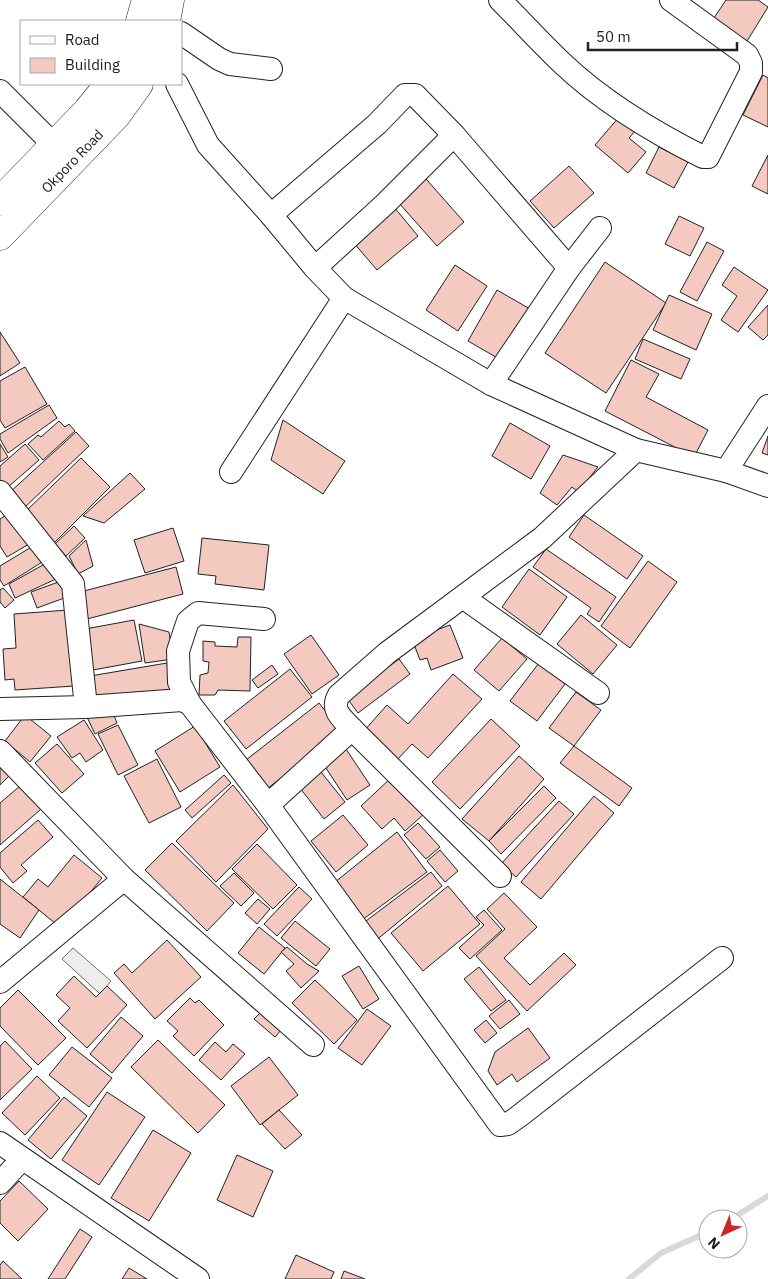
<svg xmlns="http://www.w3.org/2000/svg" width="768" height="1279" font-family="'IBM Plex Sans',sans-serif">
  <rect width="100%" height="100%" fill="#fff"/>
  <polygon fill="#ededed" stroke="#6f6f6f" points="73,948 111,981 100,994 62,959"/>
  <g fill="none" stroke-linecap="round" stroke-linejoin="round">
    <g stroke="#d9d9d9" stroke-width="6">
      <polyline points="731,1219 768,1196"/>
      <polyline points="629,1279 661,1253 708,1232"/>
    </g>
  </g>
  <g fill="#f3c9c0" stroke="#222">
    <polygon points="726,0 758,0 768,7 744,46 710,24"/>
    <polygon points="763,75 768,78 768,127 743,115"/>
    <polygon points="620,116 636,130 629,138 646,152 628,173 595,145"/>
    <polygon points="659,147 688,162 674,188 646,173"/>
    <polygon points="768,155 768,194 752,186"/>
    <polygon points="569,166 594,193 554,228 530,201"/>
    <polygon points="426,179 464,222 437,246 399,203"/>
    <polygon points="394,207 418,236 377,270 353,242"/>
    <polygon points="679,216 704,228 690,256 665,244"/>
    <polygon points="707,242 724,251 697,301 680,292"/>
    <polygon points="605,262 666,303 606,393 545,353"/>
    <polygon points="455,265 487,286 458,331 426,310"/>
    <polygon points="734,267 768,290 738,332 721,320 737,296 722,285"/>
    <polygon points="497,290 530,309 501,360 468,341"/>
    <polygon points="669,295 712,314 696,350 653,330"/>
    <polygon points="768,305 768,335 763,340 748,327"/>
    <polygon points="0,332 20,363 0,376"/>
    <polygon points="643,339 690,359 681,379 635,359"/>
    <polygon points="631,360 659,374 646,397 708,430 694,457 605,411"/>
    <polygon points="25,367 47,404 5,428 0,420 0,381"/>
    <polygon points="49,405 57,418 8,453 0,439 0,434"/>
    <polygon points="283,420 345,461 323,494 271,460"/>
    <polygon points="59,421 65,427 69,424 75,431 43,460 28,444 38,435 41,437"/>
    <polygon points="510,423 550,446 531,479 492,456"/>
    <polygon points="76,432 89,446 23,509 9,493"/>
    <polygon points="768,436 768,455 762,453"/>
    <polygon points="0,444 8,457 0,462"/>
    <polygon points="25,444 39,460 7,488 0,480 0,466"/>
    <polygon points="563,455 598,467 578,492 572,487 557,505 540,493"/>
    <polygon points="81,458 110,487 54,543 24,513"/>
    <polygon points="130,473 145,489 104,523 83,516"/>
    <polygon points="9,513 29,544 7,557 0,546 0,519"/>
    <polygon points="584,515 643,556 627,579 569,537"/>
    <polygon points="74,526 85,538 66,556 55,544"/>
    <polygon points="173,528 184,561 145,573 134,540"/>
    <polygon points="202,538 269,545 264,590 215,584 216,576 198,574"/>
    <polygon points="86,540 93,566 78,574 69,556"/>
    <polygon points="38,543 47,559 4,586 0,580 0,566"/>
    <polygon points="546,549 616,597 599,622 587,614 591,608 533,567"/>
    <polygon points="50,561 58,578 15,598 9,584"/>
    <polygon points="648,561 677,582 630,648 601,626"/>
    <polygon points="176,567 183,594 87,619 80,592"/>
    <polygon points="529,569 567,597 540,635 502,607"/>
    <polygon points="61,581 67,597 37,608 31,592"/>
    <polygon points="3,588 14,600 5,608 0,602 0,590"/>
    <polygon points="68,610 74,686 15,690 14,679 5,680 3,649 16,648 14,614"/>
    <polygon points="581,615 617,645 593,674 557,644"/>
    <polygon points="134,620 142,661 93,670 85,629"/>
    <polygon points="139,624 169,632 173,659 145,663"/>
    <polygon points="450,625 463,658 431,670 427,658 420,660 412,639"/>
    <polygon points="311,635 339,675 312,694 284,654"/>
    <polygon points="238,637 251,637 250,691 218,690 215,695 199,695 200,675 208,673 209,662 203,661 203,641 215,642 215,646 237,647"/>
    <polygon points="502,638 527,659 499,691 474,670"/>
    <polygon points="399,659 410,674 358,713 347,698"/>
    <polygon points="167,663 172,689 95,702 90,676"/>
    <polygon points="539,663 565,684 537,721 510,701"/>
    <polygon points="272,665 278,674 258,688 252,680"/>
    <polygon points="290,669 312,697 246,749 224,721"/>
    <polygon points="453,674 482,699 428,758 412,744 396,761 363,732 387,705 408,724"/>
    <polygon points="576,692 601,710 574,746 549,728"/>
    <polygon points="319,703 341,731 268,788 246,760"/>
    <polygon points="113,713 117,723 95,734 87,717"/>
    <polygon points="25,715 51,736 30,762 5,741"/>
    <polygon points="491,719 520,746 460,809 432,782"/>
    <polygon points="84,720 103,750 86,762 80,753 72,758 57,737"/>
    <polygon points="118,725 138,765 118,775 98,734"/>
    <polygon points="195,726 220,767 180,792 155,751"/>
    <polygon points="57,744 84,774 62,793 35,763"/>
    <polygon points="574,746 632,788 619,806 560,763"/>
    <polygon points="346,749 370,785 347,800 324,765"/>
    <polygon points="519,756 544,779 489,841 462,819"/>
    <polygon points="157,759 181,807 149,823 124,776"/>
    <polygon points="0,764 10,775 0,785"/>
    <polygon points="321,772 345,802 324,819 300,788"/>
    <polygon points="224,775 231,783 192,818 185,810"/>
    <polygon points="392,777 425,813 405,831 394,818 382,829 361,806"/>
    <polygon points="233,785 268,829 216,882 176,841"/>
    <polygon points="20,786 41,809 0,845 0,803"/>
    <polygon points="544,786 556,798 501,854 489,841"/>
    <polygon points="594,796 614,813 541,899 521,882"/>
    <polygon points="559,801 574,814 516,877 501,864"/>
    <polygon points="343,815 368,845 336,872 311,841"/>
    <polygon points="38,820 53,837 21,865 27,871 13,883 0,867 0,853"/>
    <polygon points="418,823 440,847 426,859 404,835"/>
    <polygon points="397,832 427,872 362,920 334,883"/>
    <polygon points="172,843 234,903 207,931 145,870"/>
    <polygon points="257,844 297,885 273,909 232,869"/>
    <polygon points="440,850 458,871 445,882 427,861"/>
    <polygon points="74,855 102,878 61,928 23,897 38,879 48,887"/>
    <polygon points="431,872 442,886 374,942 362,924"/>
    <polygon points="234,873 254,893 241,906 220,886"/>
    <polygon points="0,879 39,910 20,938 0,924"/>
    <polygon points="448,886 480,924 423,971 391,933"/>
    <polygon points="299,887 312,899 277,936 264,924"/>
    <polygon points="504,893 537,927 504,958 530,985 564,953 576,965 527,1011 476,956 505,929 487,909"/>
    <polygon points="258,899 270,909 257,924 245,913"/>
    <polygon points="484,910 502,930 470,959 459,948 484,925 476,917"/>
    <polygon points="295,921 330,949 316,966 281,938"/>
    <polygon points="259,927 285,948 264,974 238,953"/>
    <polygon points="167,940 201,977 155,1019 114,973 124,964 132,973"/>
    <polygon points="287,947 307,964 319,971 301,988 286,971 294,964 281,952"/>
    <polygon points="359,966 379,999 363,1009 342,976"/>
    <polygon points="479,967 506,1000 491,1011 464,979"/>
    <polygon points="74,976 96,997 107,986 127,1005 87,1048 58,1021 70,1008 56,995"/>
    <polygon points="315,980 357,1020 334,1044 292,1003"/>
    <polygon points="18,990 66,1038 38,1065 0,1026 0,1008"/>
    <polygon points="190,998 195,1003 199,1000 224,1025 194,1056 173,1036 178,1031 167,1021"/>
    <polygon points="509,1000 520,1014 500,1029 489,1016"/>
    <polygon points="367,1009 391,1026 362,1065 338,1048"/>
    <polygon points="262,1011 282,1029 275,1037 254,1019"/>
    <polygon points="121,1017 143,1036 112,1073 90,1054"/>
    <polygon points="486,1020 497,1033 485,1043 474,1030"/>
    <polygon points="528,1028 550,1058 517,1082 512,1074 497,1085 488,1071 495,1052"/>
    <polygon points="158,1040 225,1105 198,1133 131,1067"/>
    <polygon points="5,1041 32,1069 0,1100 0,1046"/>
    <polygon points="215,1042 226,1052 233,1044 245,1054 221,1080 199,1060"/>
    <polygon points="72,1047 112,1078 89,1107 49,1075"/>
    <polygon points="269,1057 298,1095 260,1125 231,1086"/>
    <polygon points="37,1076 60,1098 25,1135 2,1113"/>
    <polygon points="107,1092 145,1117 99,1185 62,1160"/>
    <polygon points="64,1097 87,1116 51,1159 28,1140"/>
    <polygon points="279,1110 302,1135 285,1149 262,1124"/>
    <polygon points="153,1130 191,1153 149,1221 111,1198"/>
    <polygon points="237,1155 273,1171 253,1217 217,1200"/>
    <polygon points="19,1181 48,1209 18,1241 0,1223 0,1201"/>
    <polygon points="80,1229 92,1237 65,1279 48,1279"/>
    <polygon points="296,1255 334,1272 331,1279 285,1279"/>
    <polygon points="3,1261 22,1279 0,1279 0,1265"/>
    <polygon points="129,1268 147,1279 122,1279"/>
    <polygon points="344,1271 365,1279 341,1279"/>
  </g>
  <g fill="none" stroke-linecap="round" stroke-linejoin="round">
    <defs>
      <g id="minor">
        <path d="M500 0C521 21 541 43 562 63 603 102 653 132 703 157H708L751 72V63L747 55 671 0"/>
        <polyline points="181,33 219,59 230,64 271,69"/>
        <polyline points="177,84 208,145 271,215 315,268 344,298 491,384 636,450 726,471 768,486"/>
        <polyline points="0,91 54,145"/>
        <polyline points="271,215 377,124 405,95 415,95 454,135 569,268"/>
        <polyline points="315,268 385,204 454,135"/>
        <polyline points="491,384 569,268 600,228"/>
        <polyline points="726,471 768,406"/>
        <polyline points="231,472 344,298"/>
        <polyline points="0,492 73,584 86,707"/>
        <polyline points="464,598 598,693"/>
        <polyline points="190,704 179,682 178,651 188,621 198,613 264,619"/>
        <polyline points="0,709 86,707 182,700 190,704 268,805 500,1125 508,1124 518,1117 722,958"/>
        <polyline points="0,751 124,879 313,1045"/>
        <polyline points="268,805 352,729"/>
        <path d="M500 876 352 729C342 718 330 710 339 695L387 653 542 538 636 450"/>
        <polyline points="0,982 124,879"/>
        <polyline points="0,1143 198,1279"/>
        <polyline points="0,1183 22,1159"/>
      </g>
      <g id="major">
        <polyline points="140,21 146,0"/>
        <polyline points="166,21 170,0"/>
        <polyline points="0,201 87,111 109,84"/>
        <path id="s1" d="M0 236 116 116 139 84"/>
      </g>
    </defs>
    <use href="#minor" stroke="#222" stroke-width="24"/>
    <use href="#major" stroke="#222" stroke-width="29"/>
    <use href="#minor" stroke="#fff" stroke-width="22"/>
    <use href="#major" stroke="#fff" stroke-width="28"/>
  </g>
  <g text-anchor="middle" stroke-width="4" stroke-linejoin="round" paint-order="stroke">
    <g font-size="14" fill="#222" stroke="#fff">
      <text dy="5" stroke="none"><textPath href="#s1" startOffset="104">Okporo Road</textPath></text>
    </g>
  </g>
  <rect x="20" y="20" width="162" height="65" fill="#ffffff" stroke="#a7a7a7"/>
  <rect x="30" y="36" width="25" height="8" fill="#ffffff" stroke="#a7a7a7"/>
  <text x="65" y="45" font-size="15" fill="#222222">Road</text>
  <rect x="30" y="58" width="25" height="15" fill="#f3c9c0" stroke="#a7a7a7"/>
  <text x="65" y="70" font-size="15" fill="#222222">Building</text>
  <g transform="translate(723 1234) rotate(224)"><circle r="24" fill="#ffffff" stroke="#a7a7a7"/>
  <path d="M0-4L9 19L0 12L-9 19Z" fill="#c62828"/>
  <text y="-8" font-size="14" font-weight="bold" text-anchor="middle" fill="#222222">N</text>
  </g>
  <path d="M588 42v8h149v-8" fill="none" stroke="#222222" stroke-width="2.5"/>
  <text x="596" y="42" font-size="15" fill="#222222" stroke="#ffffff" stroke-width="4" paint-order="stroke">50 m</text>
</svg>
